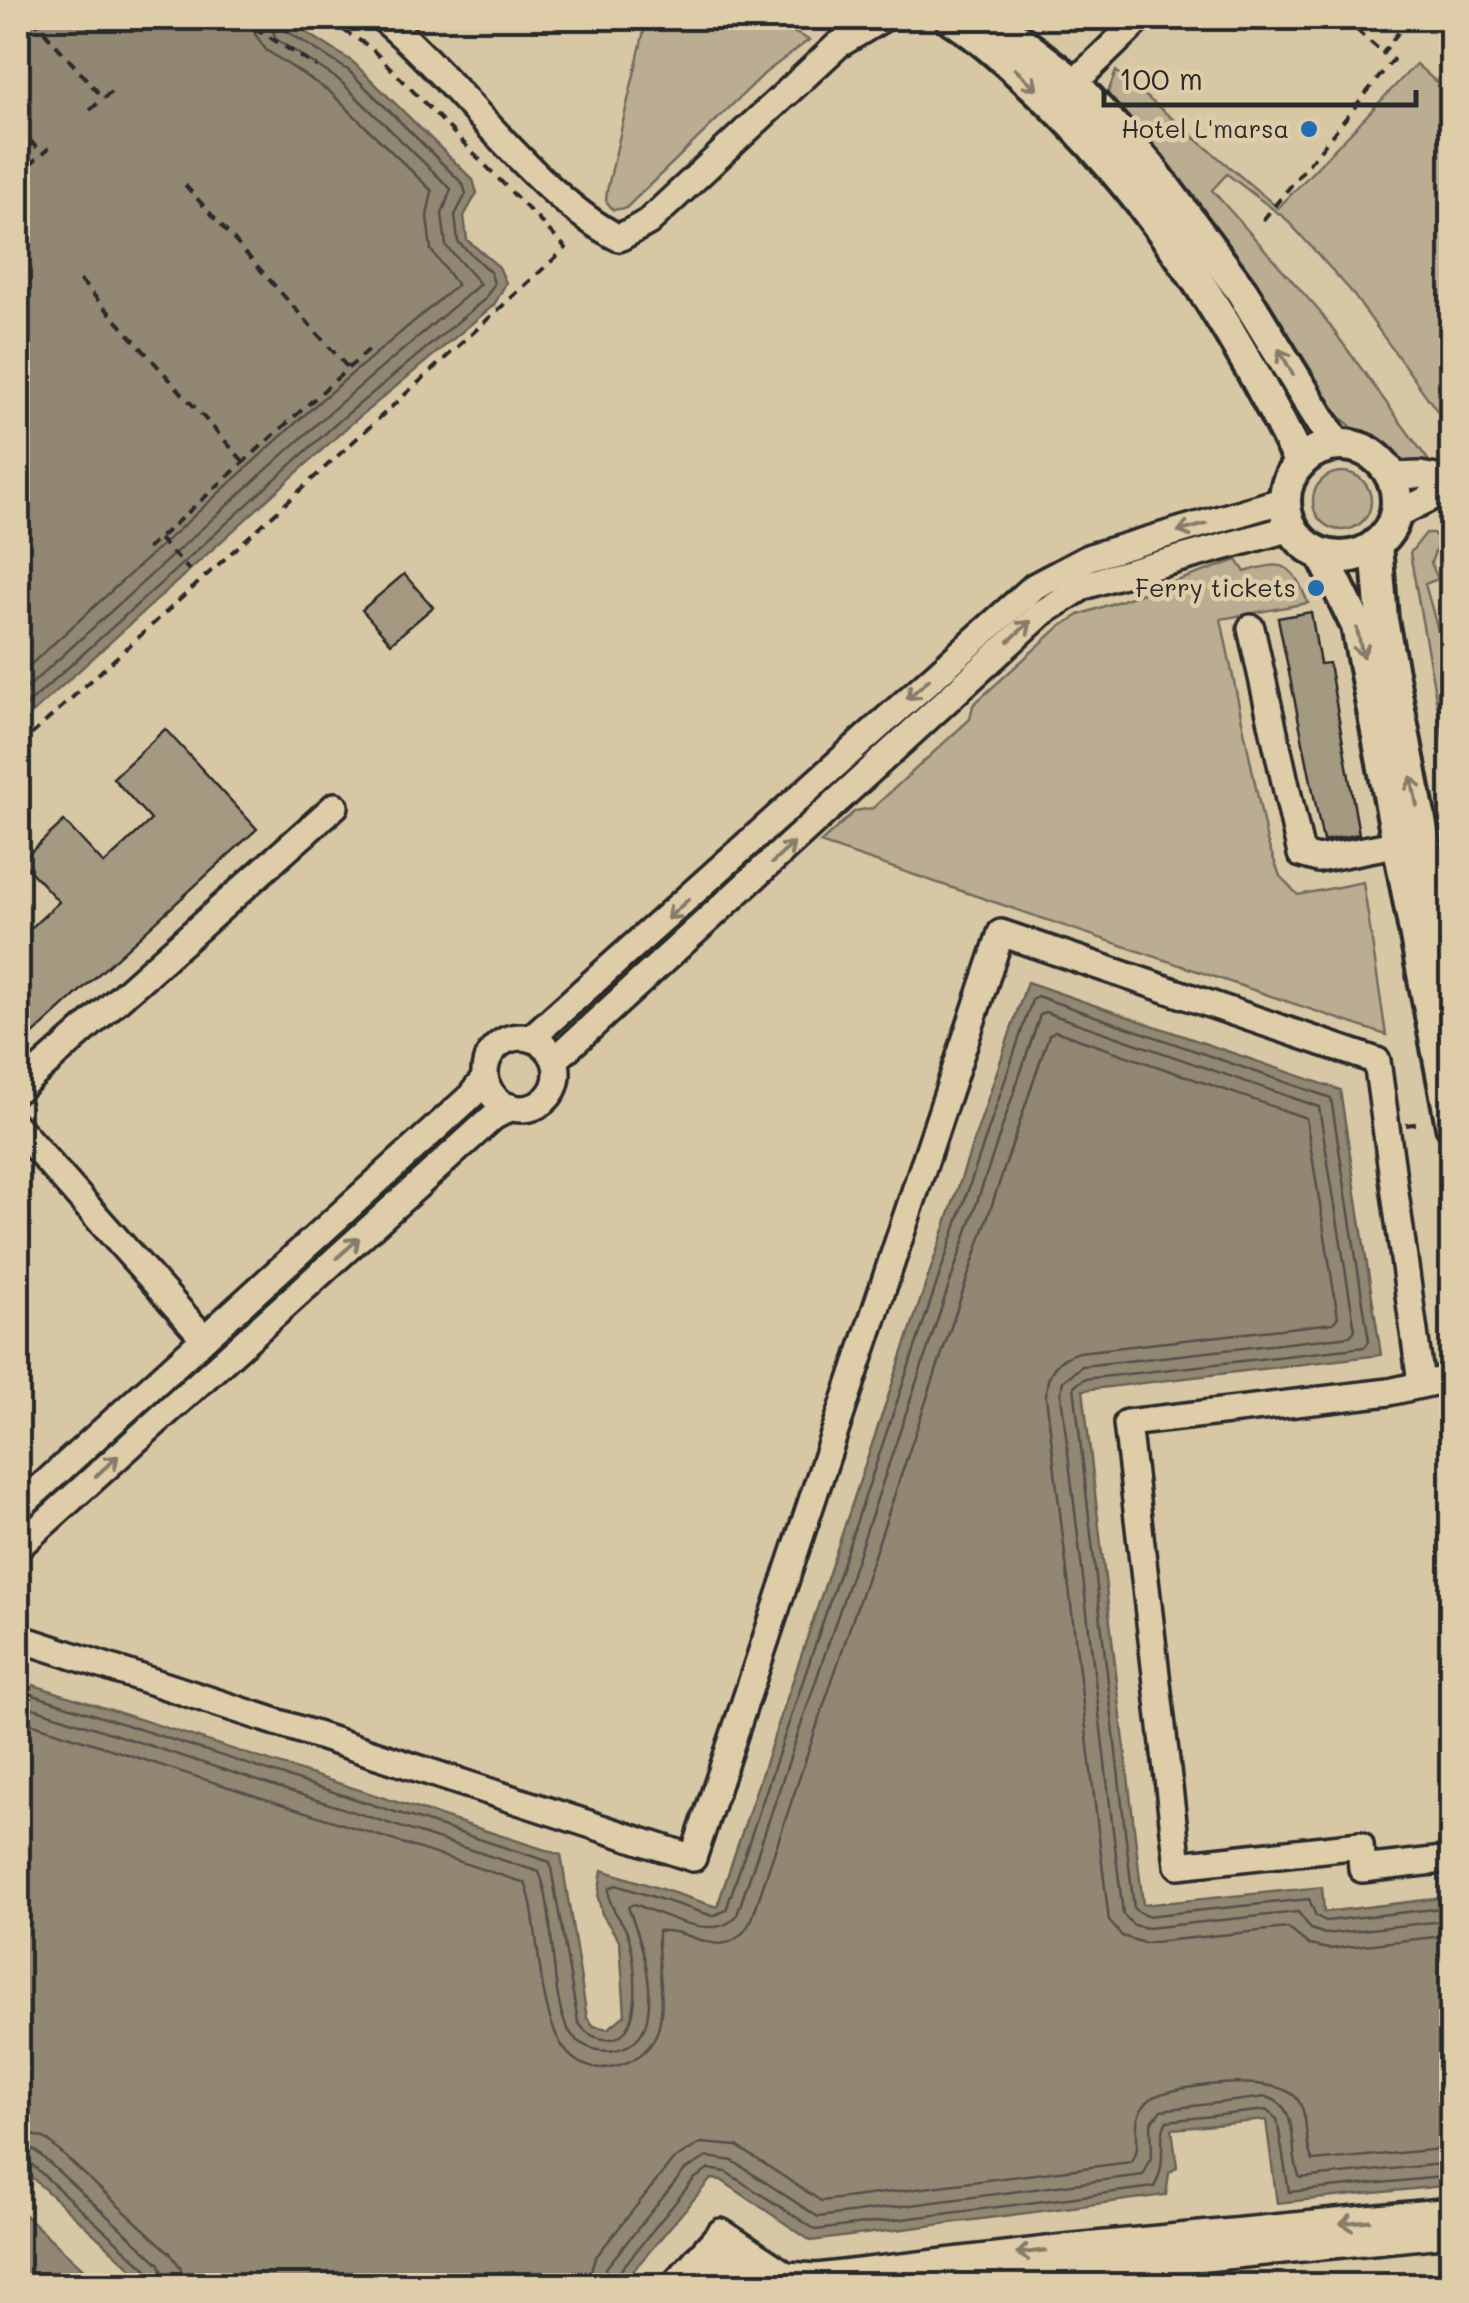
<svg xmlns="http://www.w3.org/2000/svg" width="1469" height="2303" font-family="Mali,sans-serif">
  <rect width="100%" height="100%" fill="#d8c7a5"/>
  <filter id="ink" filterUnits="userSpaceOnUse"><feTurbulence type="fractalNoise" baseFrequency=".01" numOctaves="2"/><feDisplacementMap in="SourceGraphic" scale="20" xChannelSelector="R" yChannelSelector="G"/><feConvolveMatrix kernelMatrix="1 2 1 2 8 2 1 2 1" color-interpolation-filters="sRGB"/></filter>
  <g filter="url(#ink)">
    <g fill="#bbad91" stroke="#736c5e" stroke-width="2.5">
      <polygon points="647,18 765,18 809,40 765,73 626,208 613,210 606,201 607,191"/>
      <polygon points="1416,64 1451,95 1452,412 1443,419 1350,290 1286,219 1227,174 1212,190 1320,312 1431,464 1412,464 1396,456 1356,431 1325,403 1197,199 1106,98 1116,71 1278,208"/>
      <circle cx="1342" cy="501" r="29"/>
      <polygon points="1426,533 1433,533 1439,540 1431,563 1438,579 1425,584 1451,677 1451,783 1410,553"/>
      <path d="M1237 560 1245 572C1286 559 1292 564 1308 603L1221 619 1267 841 1280 876 1298 895 1363 882 1386 1035 820 843 855 811 873 808 970 719 973 705 1058 628 1079 615Z"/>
    </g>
    <g fill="#918773" stroke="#686256" stroke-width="2.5">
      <polygon points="18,18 284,18 353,62 473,180 477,193 464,216 467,240 499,267 506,283 494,305 346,428 18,726"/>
      <polygon points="1027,982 1340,1090 1381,1355 1083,1390 1143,1905 1322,1887 1324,1912 1451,1897 1451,2185 1277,2203 1266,2120 1172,2129 1177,2167 1169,2173 1166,2195 811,2241 721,2180 711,2179 621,2285 150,2285 18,2165 18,1680 561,1855 587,2018 594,2026 608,2029 625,2015 620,1942 602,1914 598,1897 602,1870 717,1907"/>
      <polygon points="18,2209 101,2285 18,2285"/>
    </g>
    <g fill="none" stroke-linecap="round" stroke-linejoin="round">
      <g stroke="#545048" stroke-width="2.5">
        <polyline points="18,676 321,400 457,285 431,250 427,216 432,191 330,92 266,50 255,34 253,18"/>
        <polyline points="18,696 331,411 480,284 446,246 442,214 451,189 339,80 276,39 268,18"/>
        <polyline points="18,713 339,421 485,299 494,284 491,273 458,242 455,215 466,194 463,184 348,70 285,30 280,18"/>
        <path d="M18 1690 550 1862 578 2022C585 2032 591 2037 604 2039 646 2044 636 1963 629 1938 624 1918 607 1911 609 1888L616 1885 713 1916 726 1910 1032 1000 1037 996 1331 1098 1369 1341 1365 1347 1084 1379 1074 1386 1134 1909 1146 1916 1309 1899 1316 1916 1326 1921 1452 1907"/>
        <path d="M18 1703 539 1872C556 1910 549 2000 569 2031 588 2061 640 2057 647 2019 655 1982 641 1939 628 1907L634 1904C661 1913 716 1944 737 1915L1040 1015 1045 1012 1319 1107 1355 1330 1350 1336 1082 1366 1063 1381 1061 1394 1123 1914 1133 1925 1147 1928 1298 1912 1311 1929 1325 1934 1452 1920"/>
        <path d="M18 1719 525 1883C546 1930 528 2092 619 2065 683 2047 655 1977 658 1931 693 1927 726 1969 752 1919L1049 1035 1055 1031 1306 1118 1338 1317 1333 1323 1079 1352C1057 1358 1046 1373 1046 1396L1109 1921 1122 1936 1144 1943 1288 1928 1309 1945 1329 1949 1452 1935"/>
        <polyline points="18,2130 46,2139 170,2253 181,2268 183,2286"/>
        <polyline points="18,2145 36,2151 160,2264 168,2286"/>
        <polyline points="18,2158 28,2161 152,2274 156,2286"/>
        <path d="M586 2286 595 2258 673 2160 701 2143 737 2146 821 2201 1131 2162C1147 2141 1123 2121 1153 2097 1181 2084 1280 2073 1298 2100 1310 2118 1303 2143 1313 2161L1452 2148"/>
        <path d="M602 2286 606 2268 685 2170 707 2157 733 2161 818 2217 1143 2175 1152 2157 1151 2123 1161 2110 1266 2097C1303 2106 1287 2152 1300 2178L1452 2163"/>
        <path d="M614 2286 616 2276 694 2179 709 2169 726 2172 816 2230 1154 2187C1169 2161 1156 2137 1167 2121L1266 2110 1277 2119 1289 2192 1452 2176"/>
      </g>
    </g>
    <g fill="#a49981" stroke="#2b2b2b" stroke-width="2.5">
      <polygon points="404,574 433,607 391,643 362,610"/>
      <polygon points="1311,612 1320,664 1329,663 1359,834 1323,841 1278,618"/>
      <polygon points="165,729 257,829 18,1048 18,940 59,902 21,861 64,821 104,864 151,820 113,778"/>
    </g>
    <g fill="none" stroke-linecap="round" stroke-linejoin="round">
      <defs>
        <g id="minor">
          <path d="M382 18C456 78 537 197 619 238L648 222 838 45 883 18"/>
          <polyline points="1074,83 1141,18"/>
          <polyline points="1392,476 1420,475 1452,481"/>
          <polyline points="1396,515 1452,487"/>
          <polyline points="1251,628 1301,854 1318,859 1400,843"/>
          <circle cx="521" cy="1073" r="36"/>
          <polyline points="531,1038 1035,586 1090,557 1285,500"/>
          <polyline points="555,1060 1042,613 1084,586 1109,578 1292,528"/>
          <polyline points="18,1089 335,806"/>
          <polyline points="18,1128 204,1338"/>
          <polyline points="1452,1378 1389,1392 1127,1423 1178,1865 1360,1845 1362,1869 1452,1859"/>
          <polyline points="18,1508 471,1096 485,1078"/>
          <polyline points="18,1547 493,1117 511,1107"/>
          <polyline points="28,1641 693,1858 1001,933 1377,1061 1421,1383"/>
          <polyline points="673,2286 721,2232 786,2275 817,2277 1064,2248 1452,2211"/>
          <polyline points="700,2286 724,2258 772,2286"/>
          <polyline points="928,2286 1452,2233"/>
        </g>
        <g id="major">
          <path d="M951 18C980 36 1007 62 1033 85 1148 192 1232 322 1300 463"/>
          <polyline points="990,18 1074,83 1149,166 1241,290 1336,445"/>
          <circle cx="1341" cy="501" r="56"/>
          <polyline points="1376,545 1382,620 1452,990"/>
          <polyline points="1322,554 1357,626 1452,1126"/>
        </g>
      </defs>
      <use href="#minor" stroke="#2b2b2b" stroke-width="32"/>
      <use href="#major" stroke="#2b2b2b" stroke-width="38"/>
      <g stroke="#2b2b2b" stroke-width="4" stroke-dasharray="10 8" stroke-linecap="butt">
        <polyline points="32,18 104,99"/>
        <polyline points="239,18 317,67"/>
        <polyline points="1228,18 1242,24 1261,18"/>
        <polyline points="1343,18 1383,53"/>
        <polyline points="90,110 117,87"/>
        <polyline points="18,127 42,154"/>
        <polyline points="29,165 49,148"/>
        <polyline points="185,185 348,368"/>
        <polyline points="1263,220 1393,60 1383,53 1409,18"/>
        <polyline points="80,280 244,462"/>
        <polyline points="159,539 189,570"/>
        <polyline points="147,549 373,346"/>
        <polyline points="18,747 566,248 370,47 324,18"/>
        <polyline points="1406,1125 1421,1123"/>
      </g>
      <use href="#minor" stroke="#dfcdaa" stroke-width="25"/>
      <use href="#major" stroke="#dfcdaa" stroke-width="30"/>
    </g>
    <defs><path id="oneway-shaft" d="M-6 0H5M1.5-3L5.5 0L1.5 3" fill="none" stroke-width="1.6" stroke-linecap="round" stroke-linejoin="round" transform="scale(2.5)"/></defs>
    <g stroke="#857c6a">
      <use href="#oneway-shaft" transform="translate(1026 79) rotate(42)"/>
      <use href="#oneway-shaft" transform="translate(1286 362) rotate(-119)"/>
      <use href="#oneway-shaft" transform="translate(1192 528) rotate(165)"/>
      <use href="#oneway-shaft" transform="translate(1020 631) rotate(-42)"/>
      <use href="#oneway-shaft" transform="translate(1360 643) rotate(78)"/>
      <use href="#oneway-shaft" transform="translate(918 689) rotate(138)"/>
      <use href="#oneway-shaft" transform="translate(1414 791) rotate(-101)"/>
      <use href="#oneway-shaft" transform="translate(783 853) rotate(-42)"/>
      <use href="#oneway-shaft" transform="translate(678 909) rotate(137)"/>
      <use href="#oneway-shaft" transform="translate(348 1248) rotate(-42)"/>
      <use href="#oneway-shaft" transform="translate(107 1466) rotate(-42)"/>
      <use href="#oneway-shaft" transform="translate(1355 2222) rotate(174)"/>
      <use href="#oneway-shaft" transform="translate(1031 2252) rotate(173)"/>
    </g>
  </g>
  <g fill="#1f6fb2" stroke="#dfcdaa" stroke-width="4">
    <circle cx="1309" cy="129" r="10"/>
    <circle cx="1316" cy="588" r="10"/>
  </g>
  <g text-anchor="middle" stroke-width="9" stroke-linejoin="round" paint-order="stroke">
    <g font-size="25" fill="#2b2b2b" stroke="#dfcdaa" text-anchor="end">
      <text x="1289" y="138">Hotel L'marsa</text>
      <text x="1296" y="597">Ferry tickets</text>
    </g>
  </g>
  <rect width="1469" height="2303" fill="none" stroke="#dfcdaa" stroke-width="60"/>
  <rect x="30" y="30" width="1409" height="2243" fill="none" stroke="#2b2b2b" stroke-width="4" filter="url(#ink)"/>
  <path d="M1104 90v15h312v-15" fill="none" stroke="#2b2b2b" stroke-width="5"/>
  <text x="1119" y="90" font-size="30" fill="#2b2b2b" stroke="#dfcdaa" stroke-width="8" paint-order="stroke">100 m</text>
</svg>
